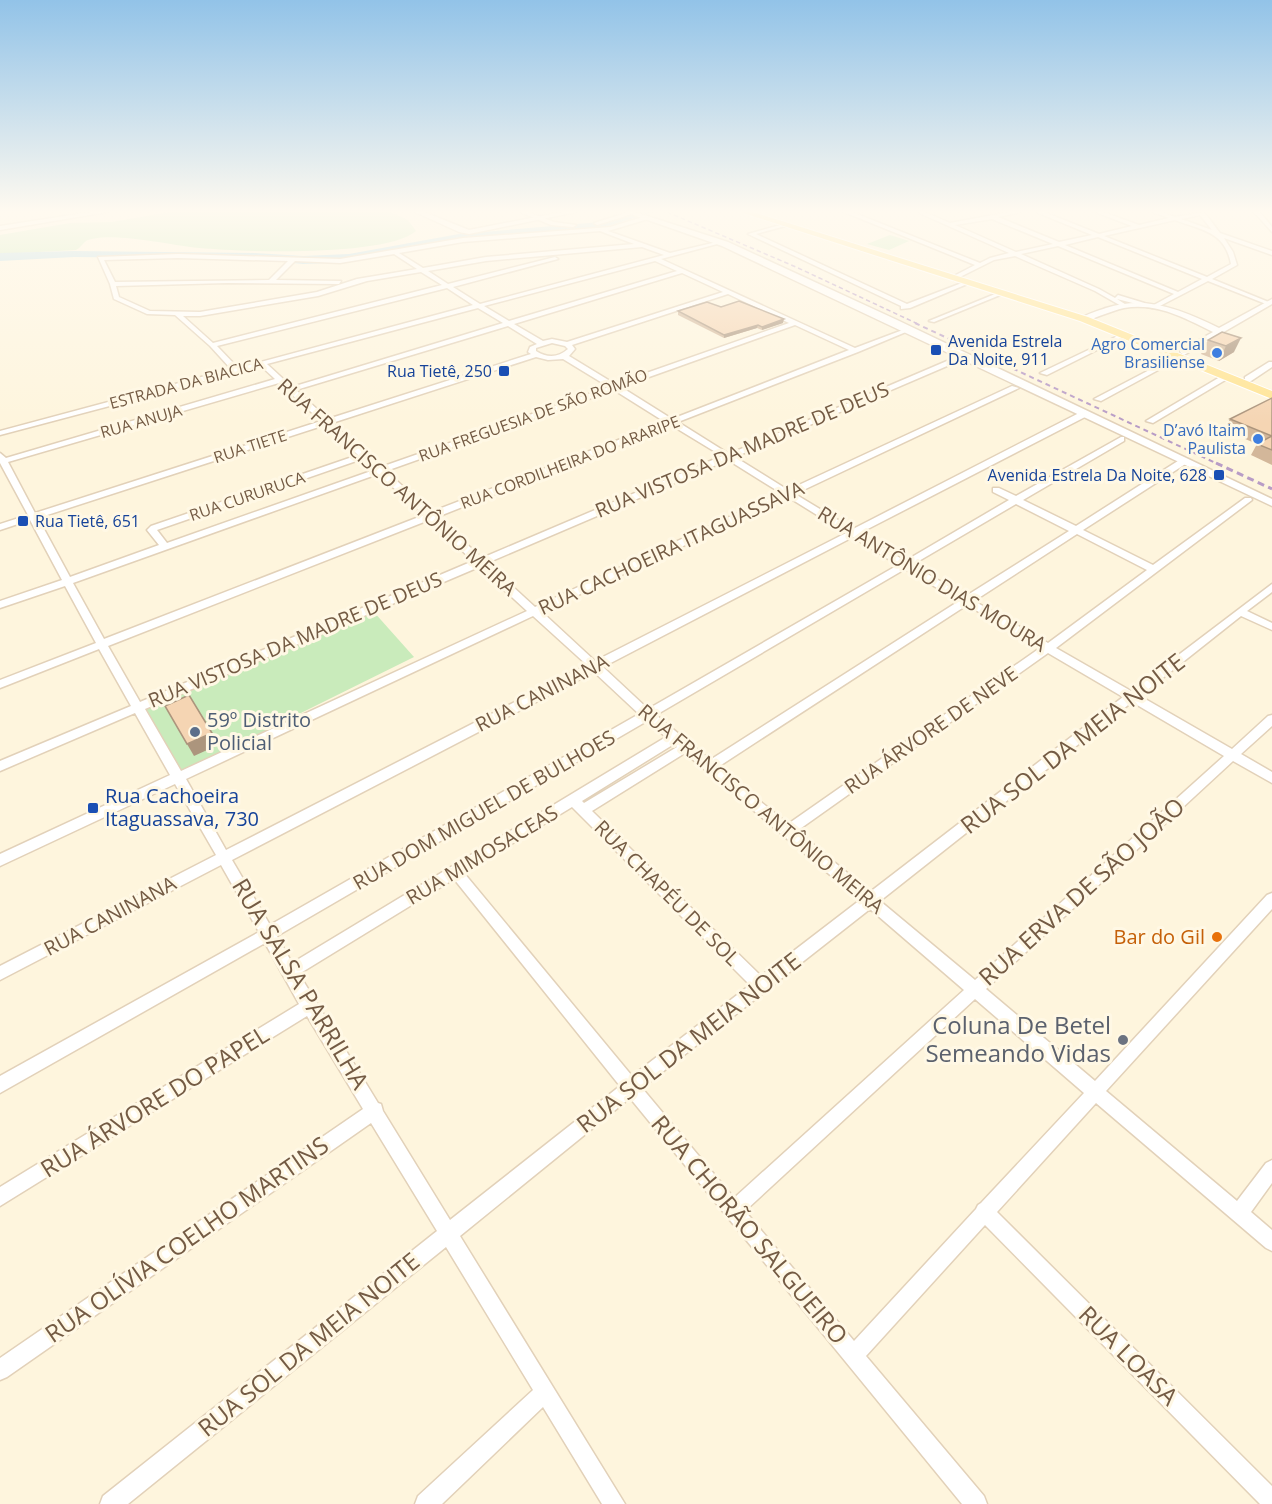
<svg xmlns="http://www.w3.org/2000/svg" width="1272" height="1504" font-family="'Open Sans',sans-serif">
  <rect width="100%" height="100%" fill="#fef5dd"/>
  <g fill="#c9ebbb">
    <path d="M169 212H391L408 220 416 231C386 257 242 252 200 248 175 246 107 230 86 241 82 244 80 248 76 250L0 254V235L70 223 112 222Z"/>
    <polygon points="890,235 909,241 889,250 867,244"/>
    <polygon points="373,611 414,657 180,773 145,708"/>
  </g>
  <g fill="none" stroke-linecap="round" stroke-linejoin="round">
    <polygon fill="#b1d9e8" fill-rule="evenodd" points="636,212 653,212 602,228 459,240 349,262 303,264 255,259 74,257 0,261 0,253 74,251 255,253 303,256 349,254 459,234 601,222"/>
    <defs>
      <g id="minor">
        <polygon points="520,212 528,212 554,222 576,225 573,227 551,225"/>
        <polygon points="629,212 635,213 597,225 594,223"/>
        <path d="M844 212H852L980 263 990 258 1009 253 917 212H925L950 223 1009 212H1021L998 217 1059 242 1092 235 1036 212H1044L1099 234 1132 226 1095 212H1103L1139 225 1169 218 1153 212H1161L1175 217 1204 212 1220 233 1272 251V255L1224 238 1233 252 1237 265 1212 279 1271 303 1266 304 1208 281 1156 308H1152V306L1174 294 1058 246 1021 254 1099 289 1115 298 1118 295 1151 305 1148 307 1117 299 1128 306 1123 307 1095 291 1015 256 994 260 954 280 952 277 975 265ZM1200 215 1212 230 1181 219ZM992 219 1053 244 1016 252 955 225ZM1175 220C1201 230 1225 231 1231 264L1207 277 1104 236ZM1098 237 1202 279 1178 292 1065 245Z"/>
        <polygon points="1254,212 1260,212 1272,227 1272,232"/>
        <path d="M646 216 648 219 608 231 670 253 721 241V243L661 259 855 348 908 328 913 329 858 352 678 422 729 454 961 355 968 357 735 457 788 490 1012 386 1019 388 795 494 853 529 1081 412H1087V416L860 533 905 561 1009 500 993 492V488H999L1016 496 1121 437H1124V441L1023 500 1076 526 1181 459H1187V463L1083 530 1153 565 1245 498H1251L1252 500 1056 648 1131 691 1272 584V592L1247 611 1272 623V630L1241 616 1140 696 1232 749 1268 716 1272 715V726L1241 754 1272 772V783L1233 761 986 989 1095 1081 1267 895 1272 893V909L1106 1091 1237 1201 1266 1163 1272 1160V1183L1251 1212 1272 1230V1251L1266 1248 1096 1103 997 1212 1272 1486V1504H1260L985 1225 866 1356 984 1496 987 1504H962L630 1098 460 1236 625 1504H602L543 1407 442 1504H415L418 1496 533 1390 446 1247 128 1504H100L103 1496 437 1231 371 1123 7 1377 0 1380V1358L363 1109 307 1016 0 1206V1187L299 1004 265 943 0 1093V1076L259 932 221 865 0 980V966L216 855 175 784 0 866V854L170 775 135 713 0 771V761L131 706 99 649 0 688V680L96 643 65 586 0 608V601L62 580 30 520 0 530V524L28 515 0 463V453L6 458 275 379 261 366 0 435V431L231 369 210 346 175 315 147 314 114 299 110 284 98 257 178 254 340 259 463 238 610 227ZM600 231 634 244 486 257 423 268 399 253 463 242ZM642 247 664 255 480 304 453 287 558 259 555 257 448 284 428 271 486 261ZM394 254 417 269 357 279 317 292 200 312 150 311 119 297 116 286 227 283 339 284 341 281 276 280 295 261 340 263ZM178 258 288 261 269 280 115 282 104 260ZM655 261 677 271 509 321 484 306ZM421 272 442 285 213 343 183 316H200L318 296 367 281ZM682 273 723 292 567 342 552 339 543 341 514 324ZM447 288 473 305 238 368 217 346ZM728 294 789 323 615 384 569 356 575 349 572 345ZM478 308 503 323 292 387 267 364ZM795 325 849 350 672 419 621 387ZM508 326 537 344 530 347 528 352 531 354 328 419 296 390ZM552 343 565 346 568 349C558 358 547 358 536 351V348ZM536 357 548 360 563 359 609 387 381 467 332 423ZM279 383 286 392H289L321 421 35 513 8 462ZM614 390 665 422 431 512 386 471ZM325 425 358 455 151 526 147 530 159 545 70 577 38 518ZM671 425 722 456 482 558 437 517ZM362 459 374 470 167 543 157 530ZM728 460 781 493 535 607 487 563ZM378 474 424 515 104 639 73 583ZM788 497 846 533 595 661 542 612ZM1016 504 1069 531 966 596 912 565ZM429 520 473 561 140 702 108 646ZM1077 534 1147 570 1048 643 974 601ZM853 537 898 565 648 709 603 667ZM479 567 527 611 181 771 145 709ZM905 569 959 601 710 760 656 715ZM967 605 1040 648 788 824 718 767ZM533 616 587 665 226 850 186 779ZM1048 653 1123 697 870 892 797 831ZM594 672 639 714 270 925 232 860ZM1132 702 1224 756 975 980 880 901ZM647 721 666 737 292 963 277 936ZM674 744 677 747 584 803 582 801ZM685 753 860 900 761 976 592 811ZM572 807 750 985 632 1076 464 873ZM454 879 620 1086 450 1220 383 1111 381 1104 378 1103 299 974ZM870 909 964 990 734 1198 642 1088ZM975 999 1084 1093 981 1203 978 1205 976 1209 854 1341 745 1211Z"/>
        <polygon points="784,224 789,225 756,234 907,304 967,281 972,282 910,308 901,309 901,306 748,234"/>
        <polygon points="1000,292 1005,293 934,322 929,321"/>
        <polygon points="1124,333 1129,334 1047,375 1040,373"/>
        <polygon points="1178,355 1184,356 1101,401 1094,399"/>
        <polygon points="1269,362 1272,362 1272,367 1251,381 1245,381 1245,377"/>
        <polygon points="1225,374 1232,376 1153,423 1146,421"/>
      </g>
      <g id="tertiary">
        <polygon points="91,212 107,212 0,230 0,226"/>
        <polygon points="415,212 424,212 469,230 562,212 576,212 469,234 459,232"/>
        <polygon points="625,212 635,212 728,242 895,319 1272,499 1272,506 722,246"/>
        <path d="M1272 299V304L1184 355 1180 352 1181 350 1213 332C1185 318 1156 302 1124 308 1110 311 1097 318 1084 321L1080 319C1087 314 1097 311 1106 308 1147 295 1182 310 1219 328Z"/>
      </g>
      <polygon id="primary" points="740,212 753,212 1088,317 1272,391 1272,399 1080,321"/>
    </defs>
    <use href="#minor" stroke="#e2d1b9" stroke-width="3"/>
    <use href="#tertiary" stroke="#e2d1b9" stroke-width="3"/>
    <use href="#primary" stroke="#fff" stroke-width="2"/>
    <use href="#minor" fill="#fff" fill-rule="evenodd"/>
    <use href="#tertiary" fill="#fff" fill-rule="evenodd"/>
    <use href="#primary" fill="#ffe493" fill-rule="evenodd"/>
    <polyline stroke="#b89cc6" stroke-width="1.5" stroke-dasharray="4.5 3" stroke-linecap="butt" points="667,212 796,267 918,324"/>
    <polyline stroke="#b89cc6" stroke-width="2" stroke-dasharray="5 4" stroke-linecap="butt" points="915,323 1220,465"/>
    <polyline stroke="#b89cc6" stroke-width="3" stroke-dasharray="7 4.5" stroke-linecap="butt" points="1216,463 1272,489"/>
  </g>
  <g fill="#d3b79a">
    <polygon points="721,307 783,323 762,330 757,328 724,338 678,315 678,311"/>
    <polygon points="1222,332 1234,352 1219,361 1201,354 1208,340"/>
    <polygon points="1272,398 1272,465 1251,455 1257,444 1224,430 1230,419"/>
  </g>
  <g fill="#ac957d">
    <polygon points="784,319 783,323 762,330 762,327"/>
    <polygon points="758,325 757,328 724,338 724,335"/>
    <polygon points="1241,338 1234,352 1219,361 1226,346"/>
    <polygon points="212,733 218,745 194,756 187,744"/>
  </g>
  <g fill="#f5d5b3" stroke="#ac957d" stroke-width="1.5">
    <polygon points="739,301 784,319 762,327 758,325 724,335 678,311 707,302 721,307"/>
    <polygon points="1222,332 1241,338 1226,346 1208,340"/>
    <polygon points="1272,398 1272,450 1257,444 1272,436 1230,419"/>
    <polygon points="189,695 212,733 187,744 165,706"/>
  </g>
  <linearGradient id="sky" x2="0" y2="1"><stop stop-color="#92c3e8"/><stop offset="0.5" stop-color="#fffaf0"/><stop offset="1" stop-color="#fffaf0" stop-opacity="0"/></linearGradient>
  <rect width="1272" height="423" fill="url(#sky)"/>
  <g fill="#1a4fb4" stroke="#fff8e5" stroke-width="2">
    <rect x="930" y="344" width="12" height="12" rx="3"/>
    <rect x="498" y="365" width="12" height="12" rx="3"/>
    <rect x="1213" y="469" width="12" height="12" rx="3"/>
    <rect x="17" y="515" width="12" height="12" rx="3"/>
    <rect x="87" y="802" width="12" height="12" rx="3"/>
  </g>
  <g fill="#3f7fe0" stroke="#fff8e5" stroke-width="2">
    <circle cx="1217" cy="353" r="6"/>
    <circle cx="1258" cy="439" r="6"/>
  </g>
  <circle fill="#5c6f8a" stroke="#fff8e5" stroke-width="2" cx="195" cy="732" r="6"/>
  <circle fill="#e8710a" stroke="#fff8e5" stroke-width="2" cx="1217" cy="937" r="6"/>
  <circle fill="#6b7280" stroke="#fff8e5" stroke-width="2" cx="1123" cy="1040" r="6"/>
  <g text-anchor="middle" stroke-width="6" stroke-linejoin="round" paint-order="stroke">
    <g font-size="16" fill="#164399" stroke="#fff8e5" text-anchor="start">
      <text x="948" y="347">Avenida Estrela<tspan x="948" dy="18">Da Noite, 911</tspan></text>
      <text x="492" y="377" text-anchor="end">Rua Tietê, 250</text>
      <text x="1207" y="481" text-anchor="end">Avenida Estrela Da Noite, 628</text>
      <text x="35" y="527">Rua Tietê, 651</text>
    </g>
    <g font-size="16" fill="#366cbe" stroke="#fff8e5" text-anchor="end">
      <text x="1205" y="350">Agro Comercial<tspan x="1205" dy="18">Brasiliense</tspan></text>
      <text x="1246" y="436">D’avó Itaim<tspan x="1246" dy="18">Paulista</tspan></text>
    </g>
    <g font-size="16" fill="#745b44" stroke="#fff8e5">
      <text transform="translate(186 383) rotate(-15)" y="6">ESTRADA DA BIACICA</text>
      <text transform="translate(533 415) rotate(-20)" y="6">RUA FREGUESIA DE SÃO ROMÃO</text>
      <text transform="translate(141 421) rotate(-16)" y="6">RUA ANUJA</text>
      <text transform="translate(250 446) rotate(-18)" y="6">RUA TIETE</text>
      <text transform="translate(570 462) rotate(-21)" y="6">RUA CORDILHEIRA DO ARARIPE</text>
      <text transform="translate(247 496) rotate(-19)" y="6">RUA CURURUCA</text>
    </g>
    <g font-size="20" fill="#745b44" stroke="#fff8e5">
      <text transform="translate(742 450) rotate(-23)" y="7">RUA VISTOSA DA MADRE DE DEUS</text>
      <text transform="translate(397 487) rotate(42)" y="7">RUA FRANCISCO ANTÔNIO MEIRA</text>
      <text transform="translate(671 548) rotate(-25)" y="7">RUA CACHOEIRA ITAGUASSAVA</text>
      <text transform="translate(932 579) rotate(31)" y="7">RUA ANTÔNIO DIAS MOURA</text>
      <text transform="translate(295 640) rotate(-23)" y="7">RUA VISTOSA DA MADRE DE DEUS</text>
      <text transform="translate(542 693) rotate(-27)" y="7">RUA CANINANA</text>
      <text transform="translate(931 730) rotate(-35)" y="7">RUA ÁRVORE DE NEVE</text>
      <text transform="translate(761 809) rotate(40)" y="7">RUA FRANCISCO ANTÔNIO MEIRA</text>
      <text transform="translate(484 810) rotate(-30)" y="7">RUA DOM MIGUEL DE BULHOES</text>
      <text transform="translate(482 855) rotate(-31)" y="7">RUA MIMOSACEAS</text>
      <text transform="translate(667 893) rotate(45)" y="7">RUA CHAPÉU DE SOL</text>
      <text transform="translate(110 916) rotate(-28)" y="7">RUA CANINANA</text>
    </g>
    <g font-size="20" fill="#4e5e75" stroke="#fff8e5" text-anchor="start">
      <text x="207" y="727">59º Distrito<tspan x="207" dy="23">Policial</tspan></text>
    </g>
    <g font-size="20" fill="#164399" stroke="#fff8e5" text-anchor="start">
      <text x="105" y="803">Rua Cachoeira<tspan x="105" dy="23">Itaguassava, 730</tspan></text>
    </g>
    <g font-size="20" fill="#c56008" stroke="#fff8e5" text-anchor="end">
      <text x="1205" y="944">Bar do Gil</text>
    </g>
    <g font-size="24" fill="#745b44" stroke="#fff8e5">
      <text transform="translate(1073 744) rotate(-38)" y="8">RUA SOL DA MEIA NOITE</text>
      <text transform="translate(1082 892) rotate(-42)" y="8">RUA ERVA DE SÃO JOÃO</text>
      <text transform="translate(300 984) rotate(59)" y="8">RUA SALSA PARRILHA</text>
      <text transform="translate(689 1043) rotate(-38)" y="8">RUA SOL DA MEIA NOITE</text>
      <text transform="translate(155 1102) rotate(-32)" y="8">RUA ÁRVORE DO PAPEL</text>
      <text transform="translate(749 1230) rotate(50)" y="8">RUA CHORÃO SALGUEIRO</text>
      <text transform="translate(187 1240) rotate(-35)" y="8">RUA OLÍVIA COELHO MARTINS</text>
      <text transform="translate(309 1345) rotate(-39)" y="8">RUA SOL DA MEIA NOITE</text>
      <text transform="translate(1128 1356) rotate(45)" y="8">RUA LOASA</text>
    </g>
    <g font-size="24" fill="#5b616d" stroke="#fff8e5" text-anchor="end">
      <text x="1111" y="1034">Coluna De Betel<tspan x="1111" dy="28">Semeando Vidas</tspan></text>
    </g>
  </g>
</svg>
